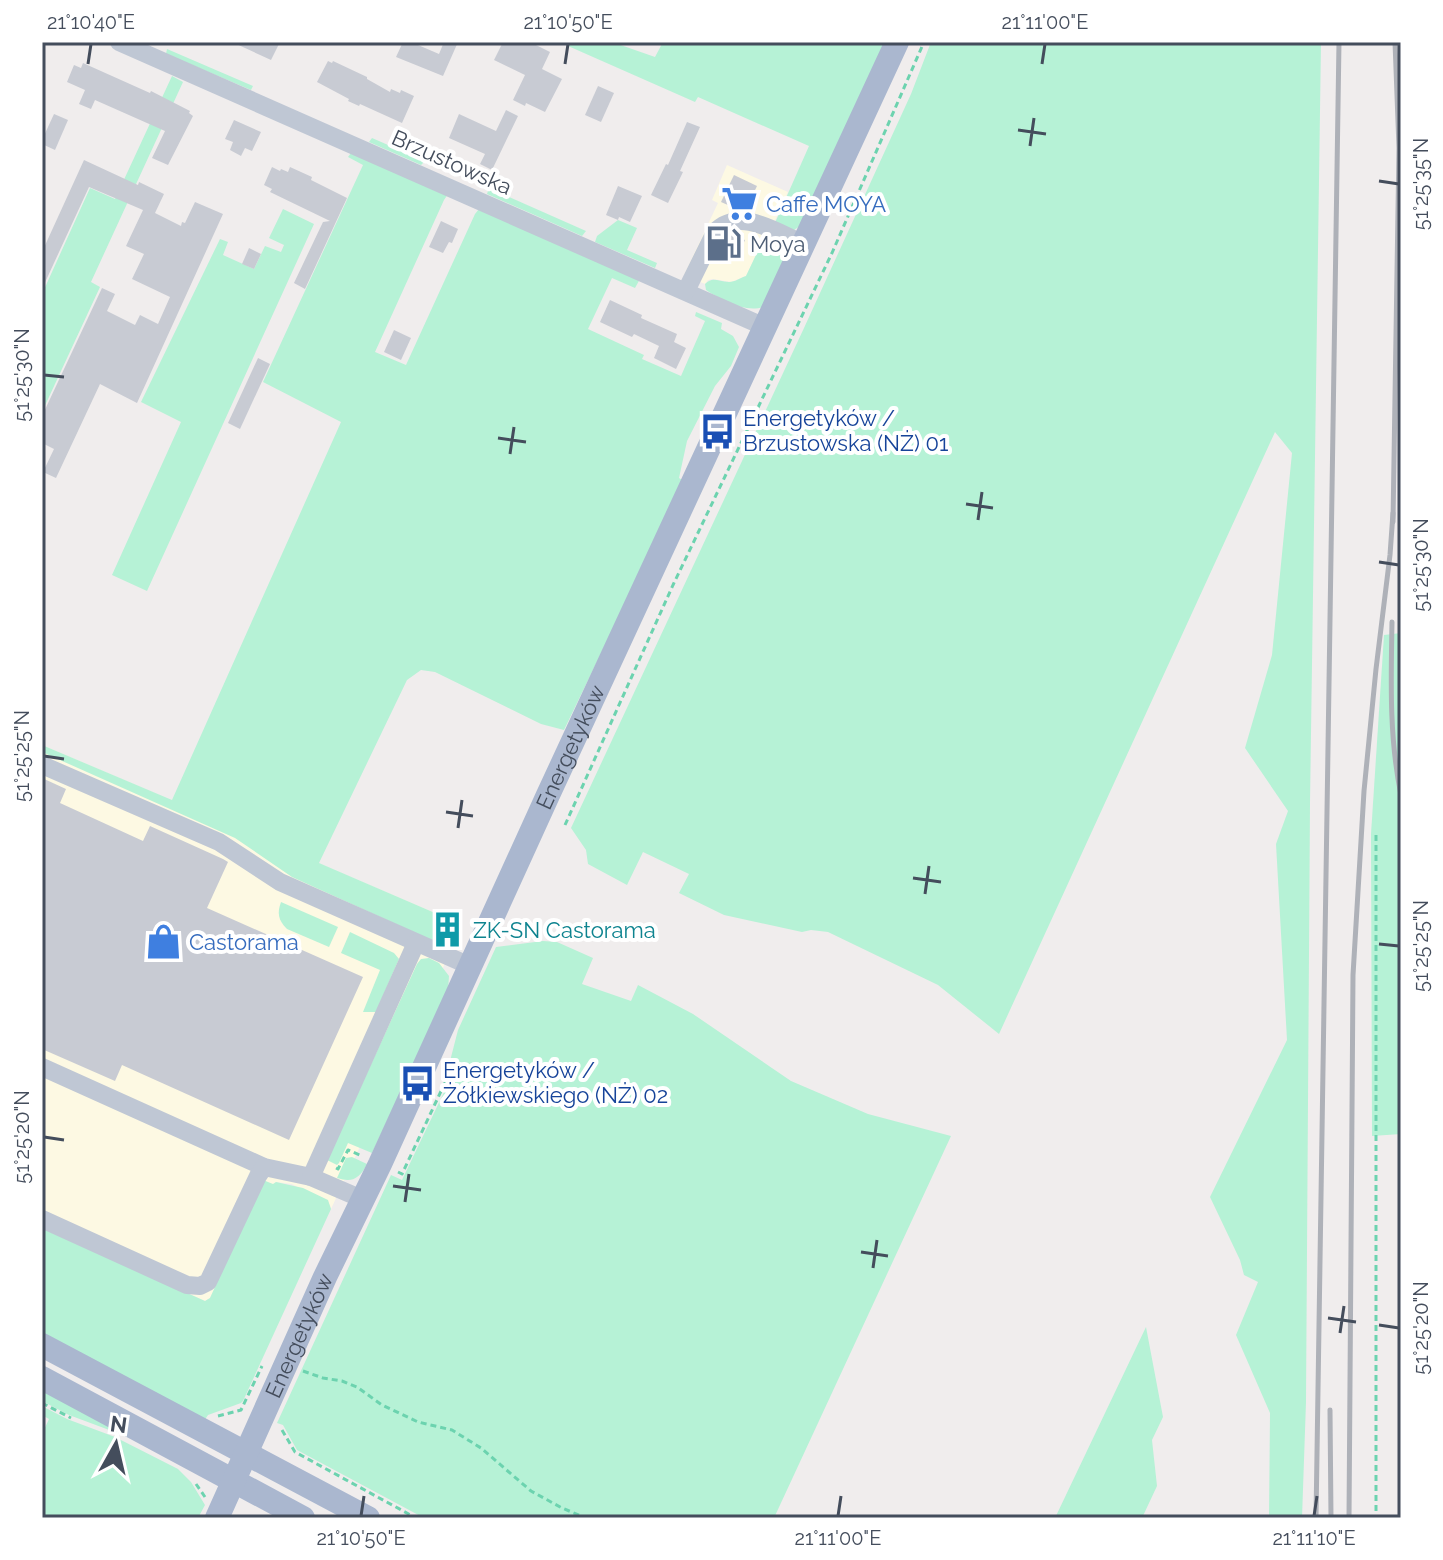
<svg xmlns="http://www.w3.org/2000/svg" width="1443" height="1560" font-family="Raleway,sans-serif">
  <rect width="100%" height="100%" fill="#f0eded"/>
  <g fill="#fdf9e3">
    <polygon points="727,165 788,192 767,238 763,241 746,276 731,282 713,279 708,280 705,284 684,275 718,203 712,200"/>
    <polygon points="42,745 442,916 453,946 331,1209 330,1205 292,1184 276,1182 210,1298 205,1301 42,1228"/>
  </g>
  <g fill="#b6f2d6">
    <polygon points="559,42 612,42 655,57 663,42 887,42 803,224 794,230 774,225 809,146 698,97 695,102"/>
    <polygon points="931,42 1321,42 1310,803 1306,1402 1302,1518 1269,1518 1270,1413 1236,1335 1258,1282 1244,1275 1240,1260 1210,1197 1287,1040 1276,844 1288,811 1245,748 1272,655 1292,453 1275,432 999,1034 938,985 828,932 811,930 802,932 724,915 679,893 689,874 643,852 627,885 588,864 586,850 571,828 804,328 911,94"/>
    <polygon points="167,49 253,86 251,90 166,54"/>
    <polygon points="172,76 183,82 91,282 100,287 42,412 42,294 90,188 115,199"/>
    <polygon points="372,138 425,161 421,165 369,142"/>
    <polygon points="351,153 448,194 444,200 375,352 406,365 475,214 479,209 640,279 635,288 612,278 588,329 644,355 642,359 681,376 705,321 695,316 696,312 722,323 721,329 733,336 739,347 731,366 715,386 687,441 679,478 684,481 564,730 541,724 435,672 421,670 407,680 319,863 442,916 453,946 442,945 292,877 235,838 42,752 42,745 172,800 341,422 263,382 363,165 348,157"/>
    <polygon points="489,188 586,231 582,236 487,194"/>
    <polygon points="283,209 314,224 147,591 112,575 181,422 141,402 220,239 228,242 223,255 254,269 265,246 281,252 284,245 269,238"/>
    <polygon points="618,220 637,228 627,250 657,263 655,268 595,242 597,236"/>
    <path d="M767 238C777 241 784 245 786 254L763 307C745 313 721 300 706 290L705 284C713 276 718 282 729 282 735 282 740 278 746 276L763 240Z"/>
    <polygon points="1401,633 1401,1134 1372,1136 1371,834 1384,635"/>
    <path d="M281 902 338 927 329 947 287 929C278 920 277 913 281 902Z"/>
    <polygon points="350,932 394,953 399,959 376,1012 363,1012 380,970 341,953"/>
    <polygon points="543,941 557,942 593,958 582,984 631,1001 638,985 693,1014 791,1081 868,1114 951,1136 774,1518 424,1518 297,1450 283,1425 277,1423 391,1175 402,1180 455,1069 449,1065 458,1030 496,947"/>
    <polygon points="429,958 439,963 449,976 448,991 372,1153 348,1143 339,1163 337,1165 327,1160 417,964 421,959"/>
    <path d="M352 1157 367 1164C360 1178 353 1183 337 1178L346 1158Z"/>
    <polygon points="263,1180 273,1184 276,1182 303,1188 328,1200 331,1209 243,1401 241,1403 208,1415 204,1421 42,1334 42,1228 205,1301 210,1298"/>
    <polygon points="1146,1327 1163,1417 1152,1440 1157,1486 1142,1518 1055,1518"/>
    <polygon points="42,1388 144,1443 69,1415 42,1401"/>
    <polygon points="42,1406 67,1419 115,1437 178,1469 191,1482 205,1505 198,1518 42,1518 42,1434 49,1419 42,1415"/>
  </g>
  <g fill="#c8cbd3">
    <polygon points="232,42 280,42 271,60"/>
    <polygon points="403,42 411,42 439,54 444,42 458,42 443,76 396,57"/>
    <polygon points="503,42 530,42 550,52 542,69 562,79 545,112 526,103 525,106 513,100 525,75 494,60"/>
    <polygon points="328,61 332,63 333,61 367,77 367,79 390,92 391,89 400,93 401,90 414,96 402,123 360,104 359,106 348,101 349,99 317,82"/>
    <polygon points="83,63 150,93 151,91 190,111 189,113 193,116 168,165 152,158 165,131 95,100 91,109 79,104 85,90 67,82 74,65 81,68"/>
    <polygon points="598,86 614,93 601,122 585,115"/>
    <polygon points="506,110 518,116 492,170 480,164 485,154 449,138 459,114 496,131"/>
    <polygon points="54,114 68,120 55,150 42,144 42,140"/>
    <polygon points="234,120 261,132 252,151 245,148 241,156 230,150 233,142 225,139"/>
    <polygon points="687,122 700,127 680,171 683,172 668,203 651,195 666,164 668,165"/>
    <polygon points="84,160 138,185 139,182 164,194 155,213 181,226 182,222 185,223 195,202 223,214 137,403 100,384 56,478 43,472 54,449 42,443 42,416 102,288 115,294 107,311 135,325 140,315 158,324 170,297 132,279 144,254 126,246 143,210 89,187 42,289 42,252"/>
    <polygon points="272,167 280,171 281,169 288,172 290,167 312,177 311,180 347,198 305,289 294,283 323,222 330,221 270,192 272,189 264,185"/>
    <polygon points="734,175 757,186 746,209 737,209 721,202"/>
    <polygon points="618,186 642,196 630,222 619,217 618,220 606,215"/>
    <polygon points="441,221 458,229 452,243 449,242 443,253 429,247"/>
    <polygon points="730,235 745,240 736,260 718,252 724,240"/>
    <polygon points="249,248 261,254 254,269 242,264"/>
    <polygon points="610,300 642,315 641,318 677,334 674,342 686,348 676,369 654,358 659,346 634,334 632,337 600,322"/>
    <polygon points="394,330 411,338 401,360 384,352"/>
    <polygon points="258,358 270,364 240,429 228,423"/>
    <polygon points="42,778 66,789 60,803 143,841 150,826 223,859 228,862 207,908 363,977 289,1140 122,1065 115,1081 42,1049"/>
  </g>
  <g fill="none" stroke-linecap="round" stroke-linejoin="round">
    <g stroke="#6cd3af" stroke-width="3" stroke-dasharray="6 4" stroke-linecap="butt">
      <polyline points="565,825 673,585 832,253 924,42"/>
      <polyline points="1376,835 1376,1518"/>
      <polyline points="336,1168 338,1169 348,1150 362,1156"/>
      <polyline points="398,1172 402,1174 451,1070"/>
      <polyline points="303,1371 323,1378 342,1381 357,1387 382,1405 418,1422 452,1430 481,1448 531,1491 562,1508 586,1518"/>
      <polyline points="42,1403 71,1418"/>
      <polyline points="218,1416 241,1410 262,1366"/>
      <polyline points="282,1430 295,1452 416,1518"/>
      <polyline points="196,1484 205,1497"/>
      <polyline points="240,1517 257,1517"/>
    </g>
    <g stroke="#bfc7d4" stroke-width="18">
      <polyline points="119,42 765,327"/>
      <path d="M686 291 715 232C740 206 777 233 804 244"/>
      <polyline points="42,765 219,842 280,882 470,966"/>
      <polyline points="42,1067 264,1167 311,1177 362,1199"/>
      <polyline points="311,1177 416,943"/>
      <polyline points="42,1219 187,1285 200,1286 208,1282 258,1176 264,1167"/>
    </g>
    <g stroke="#aab7cf" stroke-width="24">
      <polyline points="42,1345 368,1518"/>
      <polyline points="42,1378 303,1518"/>
      <path id="s1" d="M217 1518 325 1277 380 1164 548 795 897 42"/>
    </g>
    <g stroke="#aeb1b8" stroke-width="5">
      <polyline points="1393,522 1399,148 1395,42"/>
      <path d="M1392 622C1391 680 1389 737 1401 795"/>
      <polyline points="1330,1410 1331,1518"/>
      <polyline points="1316,1518 1339,42"/>
      <polyline points="1349,1518 1353,975 1364,791 1376,669 1390,555 1393,513"/>
    </g>
  </g>
  <path fill="none" stroke="#444d5c" stroke-width="3" d="M88 64 91 44M565 64 568 44M1042 64 1045 44M1018 130 1046 134M1030 146 1034 118M1379 181 1399 184M44 375 64 377M498 438 526 442M510 454 514 427M966 504 993 508M978 520 982 492M1379 562 1399 565M44 756 64 759M446 812 473 816M458 828 462 800M913 878 941 882M925 894 929 866M1379 944 1399 946M44 1137 64 1140M393 1186 421 1190M405 1202 409 1174M861 1252 888 1256M873 1268 877 1240M1328 1318 1356 1322M1379 1325 1399 1328M1340 1333 1344 1306M361 1516 364 1496M838 1516 841 1496M1314 1516 1317 1496"/>
  <defs>
    <symbol id="supermarket-bare" viewBox="-9 -9 18 18"><path d="M-6-5.5h2.5l.6 2H6L4.5 2H-2.5L-4.4-4H-6ZM-1.5 3.2a1.3 1.3 0 1 0 .1 0ZM3 3.2a1.3 1.3 0 1 0 .1 0Z" fill="#3f7fe0" stroke="#fff" stroke-width="2.5" paint-order="stroke"/></symbol>
    <symbol id="fuel-bare" viewBox="-9 -9 18 18"><path d="M-5.5-6h7V0h2V4h1.3V-2.5L3-4.5l.8-.8L6-3V5H2.5V1h-1V6h-7ZM-4.2-4.7v3.2H.2V-4.7Z" fill="#5c6f8a" stroke="#fff" stroke-width="2.5" paint-order="stroke"/></symbol>
    <symbol id="bus-bare" viewBox="-9 -9 18 18"><path d="M-5-6H5V4H4V6H2V4H-2V6H-4V4H-5ZM-3.5-4V0h7V-4ZM-3.5 1.2v1.5H-2V1.2ZM2 1.2v1.5H3.5V1.2Z" fill="#1a4fb4" stroke="#fff" stroke-width="2.5" paint-order="stroke"/></symbol>
    <symbol id="building-bare" viewBox="-9 -9 18 18"><path d="M-4-6H4V6H1V3H-1V6H-4ZM-2.5-4.3h1.7v1.8h-1.7ZM.8-4.3h1.7v1.8H.8ZM-2.5-1h1.7V.8h-1.7ZM.8-1h1.7V.8H.8Z" fill="#0f9aa8" stroke="#fff" stroke-width="2.5" paint-order="stroke"/></symbol>
    <symbol id="shop-bare" viewBox="-9 -9 18 18"><path d="M-5-2.5h2.3a2.7 3.5 0 0 1 5.4 0H5L5.5 6h-11ZM-1.5-2.5h3a1.5 2.3 0 0 0-3 0Z" fill="#3f7fe0" stroke="#fff" stroke-width="2.5" paint-order="stroke"/></symbol>
  </defs>
  <g fill-rule="evenodd">
    <use href="#supermarket-bare" x="714" y="178" width="51" height="51"/>
    <use href="#fuel-bare" x="698" y="218" width="51" height="51"/>
    <use href="#bus-bare" x="692" y="406" width="51" height="51"/>
    <use href="#building-bare" x="422" y="904" width="51" height="51"/>
    <use href="#shop-bare" x="138" y="916" width="51" height="51"/>
    <use href="#bus-bare" x="392" y="1058" width="51" height="51"/>
  </g>
  <g text-anchor="middle" stroke-width="8" stroke-linejoin="round" paint-order="stroke">
    <g font-size="22" fill="#444d5c" stroke="#fff">
      <text transform="translate(452 162) rotate(24)" y="8">Brzustowska</text>
      <text dy="8" stroke="none"><textPath href="#s1" startOffset="848">Energetyków</textPath></text>
      <text dy="8" stroke="none"><textPath href="#s1" startOffset="200">Energetyków</textPath></text>
    </g>
    <g font-size="22" fill="#366cbe" stroke="#fff" text-anchor="start">
      <text x="766" y="212">Caffe MOYA</text>
      <text x="189" y="950">Castorama</text>
    </g>
    <g font-size="22" fill="#4e5e75" stroke="#fff" text-anchor="start">
      <text x="750" y="252">Moya</text>
    </g>
    <g font-size="22" fill="#164399" stroke="#fff" text-anchor="start">
      <text x="743" y="426">Energetyków /<tspan x="743" dy="25">Brzustowska (NŻ) 01</tspan></text>
      <text x="443" y="1078">Energetyków /<tspan x="443" dy="25">Żółkiewskiego (NŻ) 02</tspan></text>
    </g>
    <g font-size="22" fill="#0d838f" stroke="#fff" text-anchor="start">
      <text x="473" y="938">ZK-SN Castorama</text>
    </g>
  </g>
  <rect width="1443" height="1560" fill="none" stroke="#ffffff" stroke-width="88"/>
  <g transform="translate(116 1444) rotate(8)" stroke="#ffffff" stroke-width="6" paint-order="stroke">
  <path d="M0-6L14 30L0 20L-14 30Z" fill="#444d5c"/>
  <text y="-12" font-size="22" font-weight="bold" text-anchor="middle" fill="#444d5c">N</text>
  </g>
  <rect x="44" y="44" width="1355" height="1472" fill="none" stroke="#444d5c" stroke-width="3"/>
  <g font-size="20" text-anchor="middle" fill="#444d5c">
    <text x="91" y="29">21°10'40"E</text>
    <text x="568" y="29">21°10'50"E</text>
    <text x="1045" y="29">21°11'00"E</text>
    <text transform="translate(1421 184) rotate(-90)" y="7">51°25'35"N</text>
    <text transform="translate(22 375) rotate(-90)" y="7">51°25'30"N</text>
    <text transform="translate(1421 565) rotate(-90)" y="7">51°25'30"N</text>
    <text transform="translate(22 756) rotate(-90)" y="7">51°25'25"N</text>
    <text transform="translate(1421 946) rotate(-90)" y="7">51°25'25"N</text>
    <text transform="translate(22 1137) rotate(-90)" y="7">51°25'20"N</text>
    <text transform="translate(1421 1328) rotate(-90)" y="7">51°25'20"N</text>
    <text x="361" y="1545">21°10'50"E</text>
    <text x="838" y="1545">21°11'00"E</text>
    <text x="1314" y="1545">21°11'10"E</text>
  </g>
</svg>
